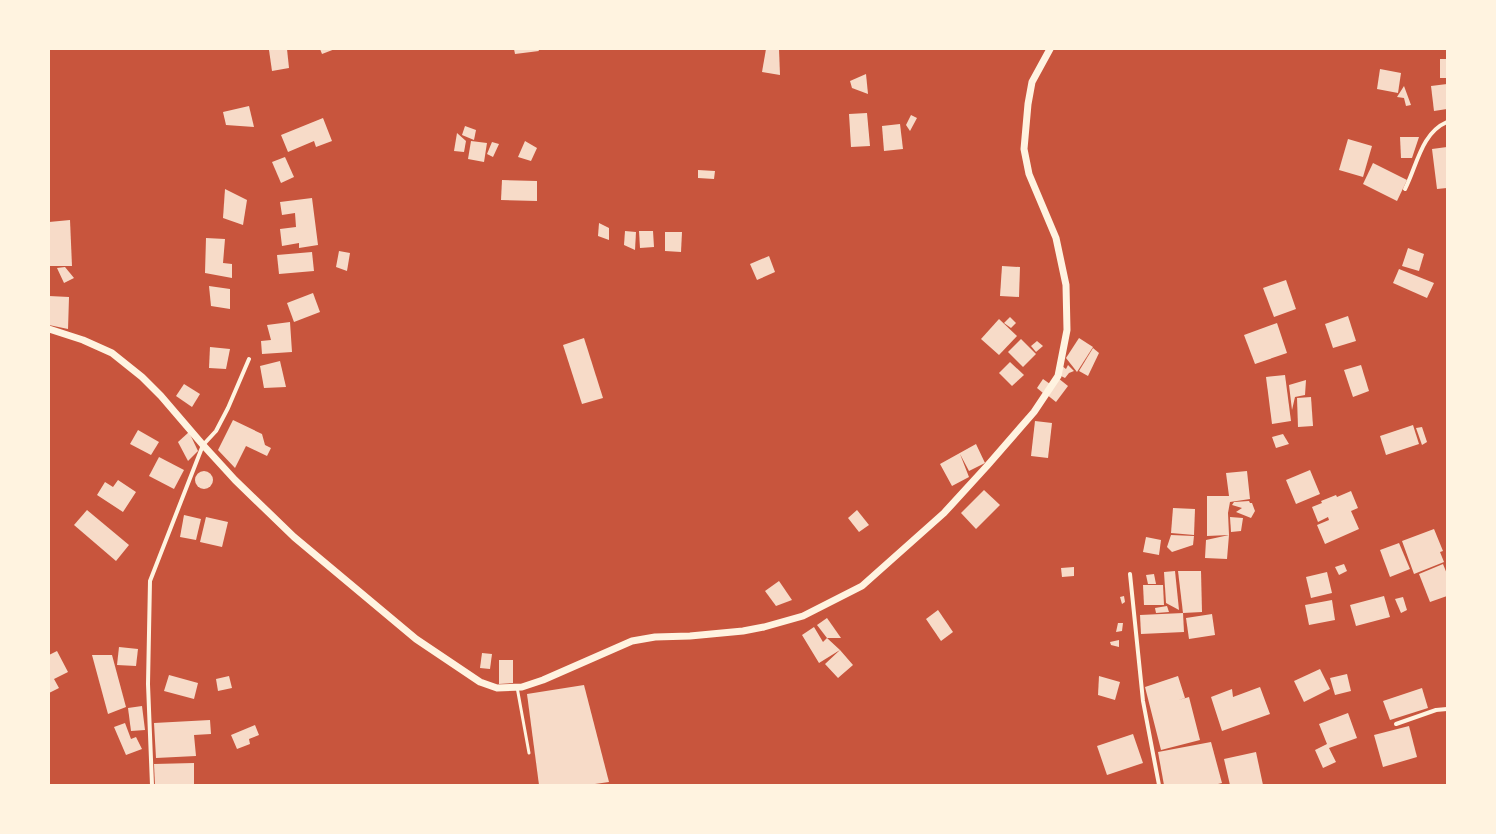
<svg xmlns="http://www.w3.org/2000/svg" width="1496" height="834" font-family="Figtree,sans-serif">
  <rect width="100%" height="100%" fill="#c8553d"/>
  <g fill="#f7dbc8">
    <polygon points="278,49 287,49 289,68 272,71 269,50"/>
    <polygon points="320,49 335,49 322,54"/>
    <polygon points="514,49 538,49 539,51 515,54"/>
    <polygon points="766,49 779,49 780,75 762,72"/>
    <rect x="1440" y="59" width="7" height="19"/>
    <polygon points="1380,69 1401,73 1398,93 1377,89"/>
    <polygon points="866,74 868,94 852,88 850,81"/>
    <polygon points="1447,84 1447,109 1434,111 1431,86"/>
    <polygon points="1404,86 1411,105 1406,106 1404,98 1397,97"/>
    <polygon points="249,106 254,127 226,125 223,112"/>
    <polygon points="867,113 870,146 851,147 849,114"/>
    <polygon points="911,115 917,118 910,131 906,125"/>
    <polygon points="323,118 332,141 316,147 314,141 288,152 281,135"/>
    <polygon points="900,124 903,149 884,151 882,126"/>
    <polygon points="465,126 476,130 474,140 462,135"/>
    <polygon points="457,133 466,141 464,152 454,151"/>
    <polygon points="1400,137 1419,137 1412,158 1401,158"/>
    <polygon points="1348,139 1372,146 1363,177 1339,170"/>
    <polygon points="471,141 487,143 484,162 468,159"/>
    <polygon points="525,141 537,148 531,161 518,157"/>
    <polygon points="492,142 499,144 493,157 487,154"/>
    <polygon points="1447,147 1447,188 1437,189 1432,149"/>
    <polygon points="285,157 294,177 281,183 272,162"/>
    <polygon points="1373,163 1407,180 1397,201 1363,184"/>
    <polygon points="698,170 715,171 714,179 698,178"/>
    <polygon points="502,180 537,181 537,201 501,200"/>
    <polygon points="225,189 247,200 243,225 223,218"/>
    <polygon points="312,198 318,245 299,248 299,243 282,246 280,229 296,227 295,213 282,215 280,202"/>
    <polygon points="70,220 72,266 50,266 49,222"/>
    <polygon points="599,223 609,228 609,240 598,236"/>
    <polygon points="625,231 636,232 635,250 624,245"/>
    <polygon points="639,231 653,231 654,247 640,248"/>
    <polygon points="665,232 682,232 681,252 665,251"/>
    <polygon points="206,238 225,239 223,263 232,264 232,278 205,273"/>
    <polygon points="1408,248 1424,254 1419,271 1402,266"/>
    <polygon points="339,251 350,253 347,271 336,267"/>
    <polygon points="312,252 314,271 279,274 277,255"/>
    <polygon points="769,256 775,272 757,280 750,264"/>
    <polygon points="1002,266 1020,267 1019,297 1000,296"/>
    <polygon points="65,267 74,278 64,283 57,268"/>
    <polygon points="1399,269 1434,283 1427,298 1393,283"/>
    <polygon points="1286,280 1296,309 1274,317 1263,288"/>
    <polygon points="209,286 230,289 230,309 211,306"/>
    <polygon points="313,293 320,312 294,322 287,303"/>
    <polygon points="49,296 69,297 68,329 49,325"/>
    <polygon points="1348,316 1356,341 1333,348 1325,324"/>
    <polygon points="1010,317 1016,323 1011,328 1004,323"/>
    <polygon points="999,319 1017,336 999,355 981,339"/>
    <polygon points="290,322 292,352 262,354 261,341 271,340 267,325"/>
    <polygon points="1277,323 1287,353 1255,364 1244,335"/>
    <polygon points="584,338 603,398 582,404 563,345"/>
    <polygon points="1079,338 1093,347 1077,372 1066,358"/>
    <polygon points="1021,339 1036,354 1023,367 1008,352"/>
    <polygon points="1037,341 1043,346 1036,352 1031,346"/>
    <polygon points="210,347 230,349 226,369 209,368"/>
    <polygon points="1093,348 1099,353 1088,376 1079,371"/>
    <polygon points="280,361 286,387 264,388 260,366"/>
    <polygon points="1010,362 1024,375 1012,386 999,373"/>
    <polygon points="1068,365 1074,371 1069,373 1065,378 1059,375 1062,366 1066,369"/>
    <polygon points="1361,365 1369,391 1353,397 1344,370"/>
    <polygon points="1285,375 1291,421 1272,424 1266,377"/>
    <polygon points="1058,378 1068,386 1056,402 1046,394"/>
    <polygon points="1043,379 1050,384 1043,393 1037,388"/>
    <polygon points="1306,380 1305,395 1295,397 1292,410 1289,385"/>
    <polygon points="184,384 200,394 192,407 176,396"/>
    <polygon points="1311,397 1313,426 1298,427 1297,398"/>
    <polygon points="233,420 262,434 265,445 271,448 267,456 246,446 235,468 218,450"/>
    <polygon points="1035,421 1052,423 1048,458 1031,456"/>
    <polygon points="1413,425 1419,444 1386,455 1380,436"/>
    <polygon points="1422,427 1427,442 1422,445 1416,428"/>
    <polygon points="138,430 159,442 151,455 130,444"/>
    <polygon points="189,432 198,451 188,461 178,442"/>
    <polygon points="1283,434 1289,444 1276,448 1272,437"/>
    <polygon points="976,444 985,463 969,471 960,454 969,477 952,486 940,464"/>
    <polygon points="159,457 184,470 174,489 149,476"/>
    <polygon points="1310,470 1320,494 1296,504 1286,480"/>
    <polygon points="1247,471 1250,499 1230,502 1228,513 1229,535 1227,559 1205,558 1206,540 1229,535 1207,536 1207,496 1229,496 1226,473"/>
    <circle cx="204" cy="480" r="9"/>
    <polygon points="118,480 136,492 123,512 97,495 105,482 113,487"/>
    <polygon points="984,490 1000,505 976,529 961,513"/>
    <polygon points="1351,491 1358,508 1351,511 1359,529 1325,544 1317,525 1329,520 1328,517 1318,522 1312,507 1322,503 1321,501 1336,495 1337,497"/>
    <polygon points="1249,501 1250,503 1252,503 1255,511 1251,518 1236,512 1242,508 1232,505 1234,502"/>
    <polygon points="1173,508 1195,509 1194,535 1171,533"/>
    <polygon points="87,510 129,545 116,561 74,525"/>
    <polygon points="857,510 869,525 859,532 848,518"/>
    <polygon points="184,515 201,519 196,540 180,537"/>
    <polygon points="206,517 228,522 222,547 200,542"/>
    <polygon points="1230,517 1243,518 1241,531 1231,532"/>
    <polygon points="1434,529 1443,551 1440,552 1444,562 1414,574 1402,541"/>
    <polygon points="1171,535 1194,536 1193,545 1172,552 1167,547"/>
    <polygon points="1146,537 1161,540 1159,555 1143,552"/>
    <polygon points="1399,543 1410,569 1390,577 1380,550"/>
    <polygon points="1344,564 1347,571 1339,575 1335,567"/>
    <polygon points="1443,564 1447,574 1447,596 1430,602 1419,574"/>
    <polygon points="1074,567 1074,576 1062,577 1061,568"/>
    <polygon points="1175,571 1179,610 1166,603 1164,572"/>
    <polygon points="1178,571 1201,571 1202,612 1183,613"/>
    <polygon points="1327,572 1332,593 1311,598 1306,577"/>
    <polygon points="1154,574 1156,584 1148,584 1146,575"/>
    <polygon points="779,581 792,600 776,606 765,591"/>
    <polygon points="1143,585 1163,585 1164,605 1144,605"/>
    <polygon points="1124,596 1125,602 1122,604 1120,597"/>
    <polygon points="1384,596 1390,617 1356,626 1350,605"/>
    <polygon points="1403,597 1407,610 1401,613 1395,599"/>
    <polygon points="1332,600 1335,620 1309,625 1305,605"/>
    <polygon points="1167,606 1169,612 1156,613 1155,608"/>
    <polygon points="938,610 953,632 941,641 926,619"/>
    <polygon points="1183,613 1184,632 1141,634 1140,615"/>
    <polygon points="1212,614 1215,635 1189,639 1186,618"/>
    <polygon points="827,618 841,638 827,638 817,625"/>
    <polygon points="1118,623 1123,623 1122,631 1116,632"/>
    <polygon points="814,627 823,642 827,638 840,650 853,665 838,678 825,664 840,650 819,663 802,635"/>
    <polygon points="1119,640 1119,647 1111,645 1110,642"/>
    <polygon points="119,647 138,649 136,666 117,665"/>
    <polygon points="57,651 68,672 54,679 59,688 49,693 49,655"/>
    <polygon points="482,653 492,654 490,669 480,668"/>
    <polygon points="92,655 112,655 126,707 108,714"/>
    <polygon points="499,660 513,660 513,683 499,684"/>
    <polygon points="1320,669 1330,689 1304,702 1294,681"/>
    <polygon points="1347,674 1351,691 1335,695 1330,678"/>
    <polygon points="169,675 198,683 194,699 164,691"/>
    <polygon points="229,676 232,688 218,691 216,679"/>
    <polygon points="1099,676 1120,682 1115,700 1098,695"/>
    <polygon points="1178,676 1185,698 1179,700 1189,697 1200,740 1161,750 1145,687"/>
    <polygon points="584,685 609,782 588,785 539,785 527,694"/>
    <polygon points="1260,687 1270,714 1222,731 1211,697 1232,689 1233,697"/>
    <polygon points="1422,688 1428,708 1390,720 1383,701"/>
    <polygon points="142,706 145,730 131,731 128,708"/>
    <polygon points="1348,713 1357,738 1329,748 1336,762 1323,768 1315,750 1327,744 1319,724"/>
    <polygon points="210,720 211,734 194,735 196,756 156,758 154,723"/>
    <polygon points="125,723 131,739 136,737 142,749 126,755 114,727"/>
    <polygon points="255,725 259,735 249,739 250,744 237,749 231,735"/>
    <polygon points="1409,726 1417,757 1383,767 1374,735"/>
    <polygon points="1133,734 1143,763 1107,775 1097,746"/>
    <polygon points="1211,742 1222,783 1214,785 1164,785 1158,752"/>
    <polygon points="1256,752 1263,785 1230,785 1224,759"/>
    <polygon points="194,763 194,785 155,785 154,764"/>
  </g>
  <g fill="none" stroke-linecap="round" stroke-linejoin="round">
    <polyline stroke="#fff3e0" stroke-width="3" points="517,687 529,753"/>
    <g stroke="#fff3e0" stroke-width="4">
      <path d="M1405 189C1417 166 1421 133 1447 122"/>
      <polyline points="1130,574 1143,701 1159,785"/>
      <polyline points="1396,724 1436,710 1447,709"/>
      <polyline points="152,785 148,684 150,581 203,445 216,431 228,408 249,359"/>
    </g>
    <polyline stroke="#fff3e0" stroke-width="7" points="49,329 83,340 112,353 142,377 161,396 203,445 235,480 294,537 416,639 480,682 497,688 522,687 543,680 632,641 655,637 690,636 743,631 764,627 803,616 862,586 944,513 987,466 1034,412 1058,376 1067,330 1066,285 1056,238 1029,174 1024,149 1028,104 1032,82 1050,49"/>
  </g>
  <rect width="1496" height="834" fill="none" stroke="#fff3e0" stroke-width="100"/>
</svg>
